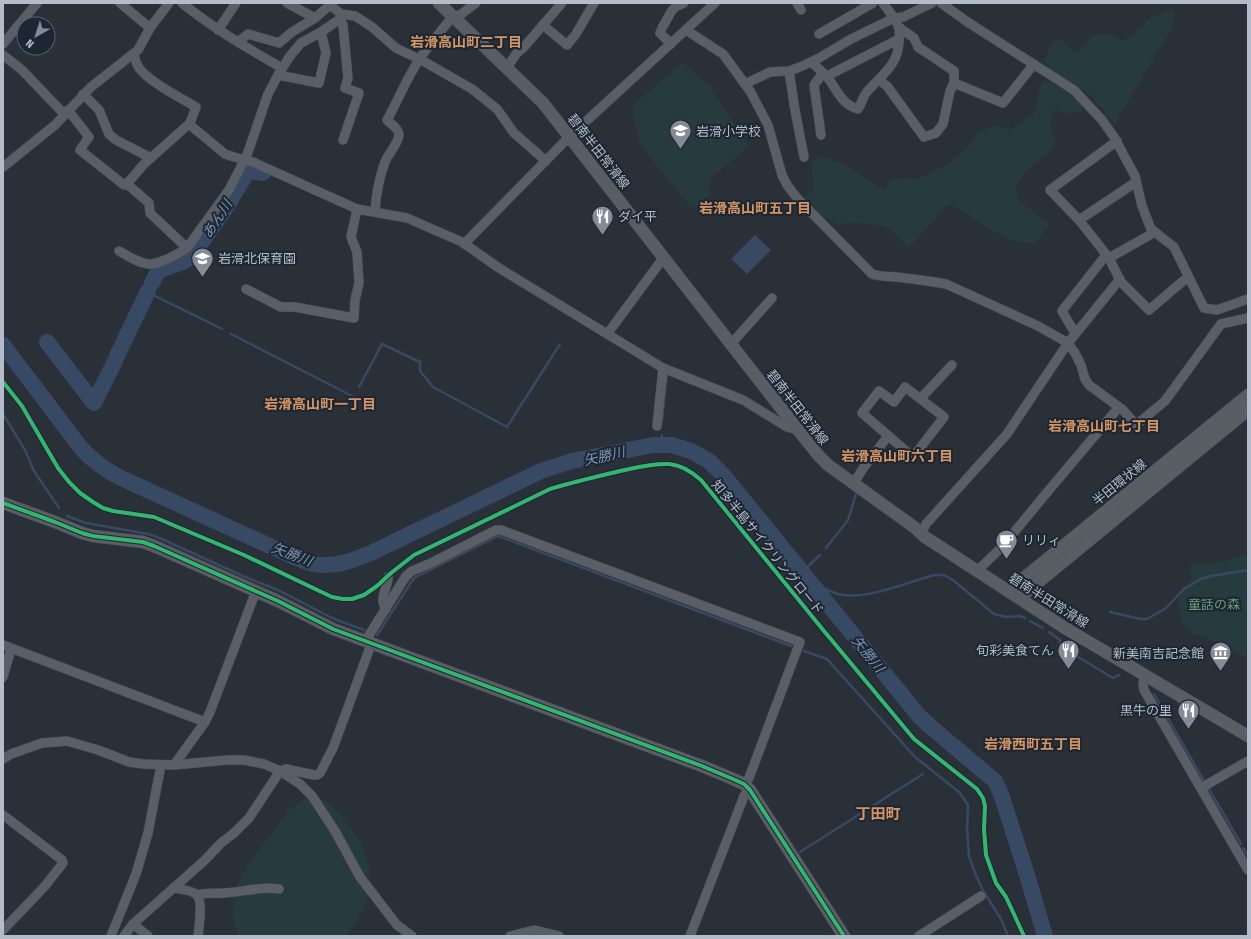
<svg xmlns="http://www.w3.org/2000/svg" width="1251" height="939" font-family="'Fira Sans Condensed','Noto Sans JP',sans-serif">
  <rect width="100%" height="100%" fill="#2a3038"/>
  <g fill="#273a3e">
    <polygon points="1173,9 1173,26 1115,124 1091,96 1072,82 1051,71 1044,61 1053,42 1059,39 1077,53 1094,35 1106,33 1122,41 1136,33 1151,17"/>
    <polygon points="682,62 710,87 749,146 709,180 710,196 692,209 640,145 632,113 635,110 632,106"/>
    <path d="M1046 80 1066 90 1083 105 1081 112 1067 113 1054 110C1048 124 1051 131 1056 144L1050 152 1034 164 1024 174 1015 188 1020 201 1049 225 1035 244 1009 240 981 224 962 210 948 205 909 248 886 226 855 223 837 224 822 217 805 197 814 189 811 162 822 156 845 165 884 191 894 178 914 179 931 174 952 161 971 144 978 132 995 126 1011 129 1033 114 1039 97V87Z"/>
    <path d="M1248 553V657C1231 653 1218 642 1202 636 1198 634 1193 635 1190 632 1180 624 1178 609 1178 597L1192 579 1191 574 1188 568 1194 565 1228 561Z"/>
    <polygon points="308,796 320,798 336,809 360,841 370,868 369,893 364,908 354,925 345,936 239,936 232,919 233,892 250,860 272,834 288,811"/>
  </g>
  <polygon fill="#384963" points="755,235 771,250 747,274 731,259"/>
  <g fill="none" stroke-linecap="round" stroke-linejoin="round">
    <g stroke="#384963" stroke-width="2.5">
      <polyline points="231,334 354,397"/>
      <polyline points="47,346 49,344 93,401 115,360"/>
      <polyline points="118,354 149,293 222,329"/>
      <polyline points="359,387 382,344 420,362 420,371 433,387 507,427 560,344"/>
      <polyline points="3,414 25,450 34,471 59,508"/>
      <polyline points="662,420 667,375"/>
      <polyline points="661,445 662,435"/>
      <polyline points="67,516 86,523 148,534 162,539 245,577 278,590 332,618 364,630"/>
      <polyline points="826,548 848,520 856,494"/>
      <polyline points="802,572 820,555"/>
      <path d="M805 576C817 584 829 593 844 595 868 599 909 582 934 575H944L953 580 994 614 1006 617 1020 616 1025 618"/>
      <polyline points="1110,612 1140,619 1147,619 1166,608 1184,589 1201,579 1211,576 1248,570"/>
      <polyline points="1030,621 1043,628"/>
      <polyline points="1049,632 1060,640 1060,646 1113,678 1119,675"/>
      <polyline points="377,635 414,578 498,536 791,646"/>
      <polyline points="804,651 827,659 915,757 959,792 968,805 967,830 969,856 973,868 982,889 1001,919 1008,936"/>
      <polyline points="1154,694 1204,781"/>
      <polyline points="1209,789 1241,844"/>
      <polyline points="1243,848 1248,856"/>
      <polyline points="800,852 923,774"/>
    </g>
    <g stroke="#384963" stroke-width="16">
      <polyline points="152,283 158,271 185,261 197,249 227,206 248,171 263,173"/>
      <polyline points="47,342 94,403 115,361"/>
      <path d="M3 345 81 448C93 461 105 470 121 478L296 558C302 560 308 563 314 564 335 568 354 560 373 552L541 471 572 461 653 445H672L691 451 709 461 724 476 919 716 932 728 995 781 1001 794 1027 875 1045 936"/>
      <polyline points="117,356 148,291"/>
    </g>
    <defs>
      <g id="street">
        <polyline points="120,3 150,28"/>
        <path d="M182 3C213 28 247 48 282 68"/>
        <polyline points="287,3 315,18"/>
        <polyline points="797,3 801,10"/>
        <polyline points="883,3 894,18 903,17 932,3"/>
        <polyline points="941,3 969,23 1074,90 1102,120 1114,137 1135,176 1142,206 1151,229 1174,247 1204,308 1217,310 1248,299"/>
        <polyline points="341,14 355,16 372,27 396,48 423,61 472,89 497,109 514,133 546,161"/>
        <polyline points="340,19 343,25 348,78 345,88 359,93 343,140"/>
        <polyline points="543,25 567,45 576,34 594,3"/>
        <polyline points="900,28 914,38 918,47 954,71 954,83"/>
        <polyline points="218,30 236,3"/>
        <path d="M686 30 723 54 750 91 768 125 782 175 787 185 797 198 872 274C881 277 887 276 896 277 913 279 929 281 946 284L1038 326 1068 343 1075 353 1081 365 1085 379 1089 385 1123 410 1136 425 1165 401 1221 324 1248 318"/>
        <polyline points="819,34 873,3"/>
        <polyline points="238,42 248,34 279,43 292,32 315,18 330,5"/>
        <polyline points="3,44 37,3"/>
        <polyline points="671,44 660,33 662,28 671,12 675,7 684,3"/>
        <path d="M134 54C135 59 136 64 139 68 149 82 181 98 196 107L190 123V125L225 154 234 157 253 162 357 209 407 218 462 242 499 268 663 368 743 400 787 427 798 430"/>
        <polyline points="3,55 22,70 65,115"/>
        <polyline points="507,68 516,54 524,47 561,4 560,3"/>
        <polyline points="789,71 795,110 804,157"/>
        <polyline points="278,75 319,83 326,53 321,32"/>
        <polyline points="827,76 899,39"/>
        <polyline points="879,80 887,86 924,137 936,133 943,124 950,91 954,83 1003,103 1034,64"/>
        <path d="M745 84 770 72 789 71 800 67 819 58 851 39 894 18C900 28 900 31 899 42 898 66 880 76 866 93 862 98 862 104 858 109 842 105 837 90 828 78 823 72 817 67 811 62"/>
        <polyline points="83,94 99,110 109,134 116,140 151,158"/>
        <polyline points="68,110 89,137 80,150 124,185 127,184 149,203 150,213 187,248"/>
        <polyline points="821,135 814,85 823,73"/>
        <polyline points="1117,141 1050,190 1079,220 1109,258 1121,282 1149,310 1183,281 1188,278"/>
        <polyline points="3,167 55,125 91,87 138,50 150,28 169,3"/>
        <polyline points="127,184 143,165 190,123"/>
        <path d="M375 212C376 195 379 178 385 162 388 154 399 143 399 134 398 128 391 124 387 120 398 101 406 79 419 60 429 45 441 31 453 16L460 15 476 3"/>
        <polyline points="1079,220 1136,182"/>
        <polyline points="464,244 570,136 715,3"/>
        <path d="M119 251C128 256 141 265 152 264 163 262 178 254 187 248L229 190 247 155 268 94 278 75 290 56 301 43 321 32 340 19 341 14 330 5 331 3"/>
        <polyline points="1109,258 1155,232"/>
        <polyline points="246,289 281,307 295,307 354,318 355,300 359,283 357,252 351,237 357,209"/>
        <polyline points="608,333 664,257"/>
        <polyline points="1075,333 1062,311 1106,255"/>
        <polyline points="731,344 772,298"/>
        <polygon points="905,387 944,417 913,457 862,413 879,391 894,402"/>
        <polyline points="921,398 952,365"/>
        <polyline points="657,426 663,368"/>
        <polyline points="853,484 864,467 888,436"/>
        <polyline points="921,533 926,524 1007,434 1068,343 1120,279"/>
        <polyline points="977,571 1002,547 1044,496 1119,407"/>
        <path d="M386 609C378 597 388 589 388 577"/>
        <polyline points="366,640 406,576 412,571 431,563 496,530 501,530 800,642 749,778 744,784"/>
        <polyline points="3,645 205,722"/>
        <polyline points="1145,674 1143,684 1144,690 1248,870"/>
        <polyline points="3,677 11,649"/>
        <polyline points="3,759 11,754 42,743 67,741 98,750 129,762 144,764 174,765 227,760 244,760 264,764 280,771 300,784 312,796 335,831 360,877 397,925 412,936"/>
        <polyline points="174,765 205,722 210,712 256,591"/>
        <polyline points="1201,788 1248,761"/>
        <polyline points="3,815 62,860 63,863 45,886 3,930"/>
        <path d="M173 888C180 889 192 890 197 895 203 902 199 927 198 936"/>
        <path d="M197 895C205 892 216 894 225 893 243 892 261 886 279 889"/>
        <polyline points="133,924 148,936"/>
        <polyline points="111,936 136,874 148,833 161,765"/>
        <polyline points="124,936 133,924 205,860 221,843 234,833 249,818 280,771 286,769 314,775 317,775 320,773 333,748 372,642"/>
        <polyline points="510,936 534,930 559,936"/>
        <polyline points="690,936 744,796 750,790"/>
        <polyline points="919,936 981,896"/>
      </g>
      <g id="secondary">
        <polyline points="439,3 543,103 798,430 819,456 828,465 914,527 925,537 1065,628 1248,736"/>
        <polyline points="3,503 55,522 82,533 93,536 143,542 154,546 278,601 333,629 702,766 733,779 744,784 750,790 844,936"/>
        <polyline points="1008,591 1248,395"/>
        <polyline points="1019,598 1248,410"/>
      </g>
    </defs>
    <use href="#street" stroke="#484c53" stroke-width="10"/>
    <use href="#secondary" stroke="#484c53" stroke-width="13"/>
    <use href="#street" stroke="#5a5e66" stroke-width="9"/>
    <use href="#secondary" stroke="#595d64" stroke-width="12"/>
    <defs>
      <g id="cycleway">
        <path d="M3 382 22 406 58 468 69 482 80 493 93 502 103 508 113 511 154 517 244 555 332 597 343 599H352L364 595 377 586 391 573 414 555 550 489C573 482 596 477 620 471 635 468 652 463 669 464 682 465 692 472 701 480L824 631 914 739 977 789 983 798 985 806 984 829 986 855 996 883 1006 897 1024 936"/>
        <polyline points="3,503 55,522 82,533 93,536 143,542 154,546 278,601 333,629 702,766 733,779 744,784 750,790 844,936"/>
      </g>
    </defs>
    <use href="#cycleway" stroke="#1d2633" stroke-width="6"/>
    <use href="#cycleway" stroke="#33b770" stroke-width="4"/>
  </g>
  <defs>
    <symbol id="school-pin" viewBox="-11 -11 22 30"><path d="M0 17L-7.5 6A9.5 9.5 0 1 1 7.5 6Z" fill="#848b96" stroke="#1d2633"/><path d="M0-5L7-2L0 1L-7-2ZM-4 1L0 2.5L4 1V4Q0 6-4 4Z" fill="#fff"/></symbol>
    <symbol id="restaurant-pin" viewBox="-11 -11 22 30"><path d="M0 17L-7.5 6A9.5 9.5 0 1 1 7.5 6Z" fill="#848b96" stroke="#1d2633"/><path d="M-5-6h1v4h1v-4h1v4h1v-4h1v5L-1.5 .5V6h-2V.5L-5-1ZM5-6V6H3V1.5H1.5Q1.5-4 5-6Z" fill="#fff"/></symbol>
    <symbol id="cafe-pin" viewBox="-11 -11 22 30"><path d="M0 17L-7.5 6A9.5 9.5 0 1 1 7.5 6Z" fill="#848b96" stroke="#1d2633"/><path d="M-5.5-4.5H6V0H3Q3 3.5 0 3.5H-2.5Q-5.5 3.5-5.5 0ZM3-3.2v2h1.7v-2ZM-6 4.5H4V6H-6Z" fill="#fff"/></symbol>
    <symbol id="museum-pin" viewBox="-11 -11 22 30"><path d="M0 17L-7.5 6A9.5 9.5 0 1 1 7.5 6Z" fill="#848b96" stroke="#1d2633"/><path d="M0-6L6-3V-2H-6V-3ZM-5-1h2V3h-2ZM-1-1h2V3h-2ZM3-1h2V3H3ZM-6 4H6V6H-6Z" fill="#fff"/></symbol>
  </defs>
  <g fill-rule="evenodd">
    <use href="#school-pin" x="668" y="118" width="25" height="34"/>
    <use href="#restaurant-pin" x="590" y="204" width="25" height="34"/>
    <use href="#school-pin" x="190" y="246" width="25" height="34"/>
    <use href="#cafe-pin" x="994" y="528" width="25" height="34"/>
    <use href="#restaurant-pin" x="1056" y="638" width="25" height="34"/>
    <use href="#museum-pin" x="1208" y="640" width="25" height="34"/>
    <use href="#restaurant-pin" x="1176" y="698" width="25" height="34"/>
  </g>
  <g text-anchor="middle" stroke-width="4" stroke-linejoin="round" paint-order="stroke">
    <g font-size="13" fill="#b4bcc9" stroke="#1d2633" text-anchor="start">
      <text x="696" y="136">岩滑小学校</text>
      <text x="618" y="221">ダイ平</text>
      <text x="218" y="263">岩滑北保育園</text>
      <text x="1022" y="545">リリィ</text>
      <text x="1054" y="655" text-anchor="end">旬彩美食てん</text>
      <text x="1204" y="658" text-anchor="end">新美南吉記念館</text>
      <text x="1172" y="715" text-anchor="end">黒牛の里</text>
    </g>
    <g font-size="13" fill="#b4bcc9" stroke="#1d2633">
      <text transform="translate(599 151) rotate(52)" y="5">碧南半田常滑線</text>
      <text transform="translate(798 407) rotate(52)" y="5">碧南半田常滑線</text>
      <text transform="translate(1119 482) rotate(-39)" y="5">半田環状線</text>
      <text transform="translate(768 547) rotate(51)" y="5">知多半島サイクリングロード</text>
      <text transform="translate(1049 600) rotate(32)" y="5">碧南半田常滑線</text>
    </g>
    <g font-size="13" fill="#6b9a76" stroke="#1d2633">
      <text x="1214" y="609">童話の森</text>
    </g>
    <g font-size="14" font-weight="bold" fill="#d59563" stroke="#1d2633">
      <text x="466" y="47">岩滑高山町二丁目</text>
      <text x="755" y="213">岩滑高山町五丁目</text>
      <text x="320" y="409">岩滑高山町一丁目</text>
      <text x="1104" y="431">岩滑高山町七丁目</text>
      <text x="897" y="461">岩滑高山町六丁目</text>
      <text x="1033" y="749">岩滑西町五丁目</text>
    </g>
    <g font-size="14" font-style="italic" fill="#7c92b1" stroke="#1d2633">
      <text transform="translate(217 219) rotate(-57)" y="5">あん川</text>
      <text transform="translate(604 456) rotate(-13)" y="5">矢勝川</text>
      <text transform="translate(292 554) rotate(21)" y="5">矢勝川</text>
      <text transform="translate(868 654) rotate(51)" y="5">矢勝川</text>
    </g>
    <g font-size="15" font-weight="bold" fill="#d59563" stroke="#1d2633">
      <text x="878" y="819">丁田町</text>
    </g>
  </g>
  <rect width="1251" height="939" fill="none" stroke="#b4bcc9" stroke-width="8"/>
  <g transform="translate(36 36) rotate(219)"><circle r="19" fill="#1d2633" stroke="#59626f"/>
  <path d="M0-3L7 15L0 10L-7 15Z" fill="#848b96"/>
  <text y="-6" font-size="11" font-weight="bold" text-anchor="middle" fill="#b4bcc9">N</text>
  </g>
</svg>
